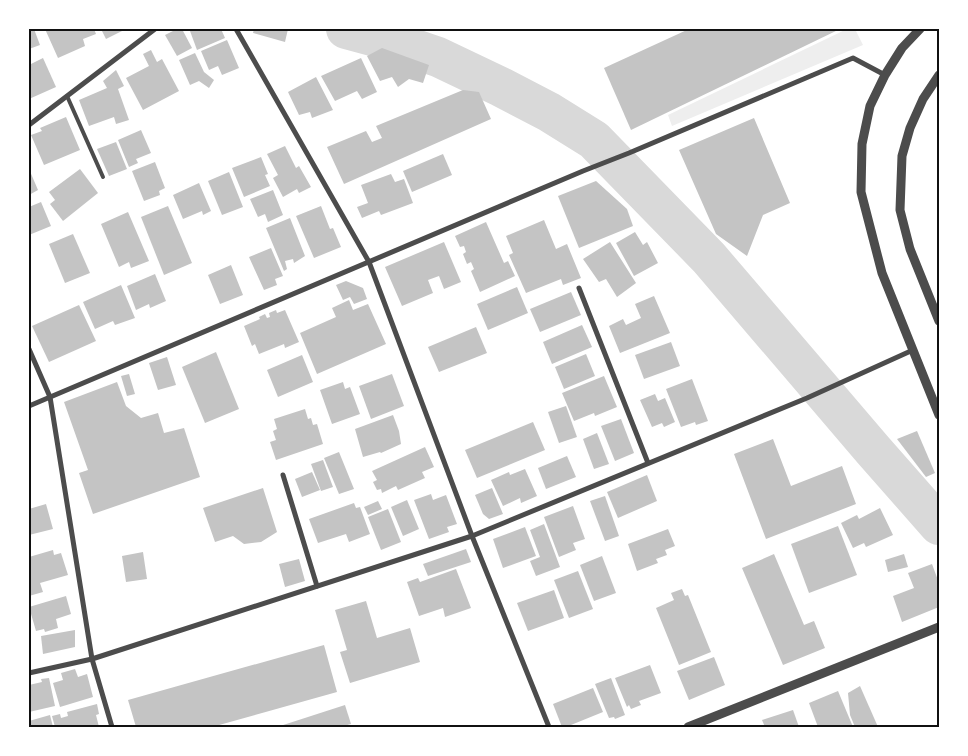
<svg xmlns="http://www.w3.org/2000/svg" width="968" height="756" font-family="'Archivo Narrow',sans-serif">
  <rect width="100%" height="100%" fill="#fff"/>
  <polygon fill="#eee" points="847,29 855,29 863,45 672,126 668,115"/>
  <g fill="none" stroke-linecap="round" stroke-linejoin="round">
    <polyline stroke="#d9d9d9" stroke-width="40" points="346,29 394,42 438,57 501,87 549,112 594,140 709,258 873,450 939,525"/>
  </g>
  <g fill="#c4c4c4">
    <polygon points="29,29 34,29 40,45 29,49"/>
    <polygon points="45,29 94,29 96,34 83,39 85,46 58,58"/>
    <polygon points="101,29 126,29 106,39"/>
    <polygon points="177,29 182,29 192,48 177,56 165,35"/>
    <polygon points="196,29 221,29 225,38 197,50 190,31"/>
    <polygon points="254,29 288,29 285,42 253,33"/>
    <polygon points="689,29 840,29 631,130 604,68"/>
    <polygon points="227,40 239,68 222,75 218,66 209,70 201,51"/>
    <polygon points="382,48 429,65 423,83 409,79 398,87 392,77 380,81 367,56"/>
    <polygon points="151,50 157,62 162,59 179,91 143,110 126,78 149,66 143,54"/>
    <polygon points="195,53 204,72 214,80 209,88 199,81 190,85 179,60"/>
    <polygon points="43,58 56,87 29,99 29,65"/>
    <polygon points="361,58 377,92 362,99 357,91 335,101 321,76"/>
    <polygon points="116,70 124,86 118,89 129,120 116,124 114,117 89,126 79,100 107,88 103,81"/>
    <polygon points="316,77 333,110 312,118 310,112 299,115 288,92"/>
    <polygon points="463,90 479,92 491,119 344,184 327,147 366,131 372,142 382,138 376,126"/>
    <polygon points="66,117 80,150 44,165 31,135 42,131 40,128"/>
    <polygon points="754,118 790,203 763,215 747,256 716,234 679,150"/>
    <polygon points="141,130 151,153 136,159 138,163 129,167 118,140"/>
    <polygon points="116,142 127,169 109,176 97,149"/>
    <polygon points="285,146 296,168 299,166 311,187 299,193 297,189 283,197 273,178 278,175 267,154"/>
    <polygon points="443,154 452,175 412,192 403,171"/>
    <polygon points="261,157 268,174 265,175 270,186 244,197 232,168"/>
    <polygon points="155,162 165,188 159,191 160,195 144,201 132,171"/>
    <polygon points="29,169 38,190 29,195"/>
    <polygon points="80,169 98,193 63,221 50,204 55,200 49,192"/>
    <polygon points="229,172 243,207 222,215 208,181"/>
    <polygon points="391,174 395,182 404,179 413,203 381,215 379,211 362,218 357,207 368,203 361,185"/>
    <polygon points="596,181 627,209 633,226 579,248 558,196"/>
    <polygon points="199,183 211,211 203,215 202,211 183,219 173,195"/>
    <polygon points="273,190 283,215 268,222 265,214 258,217 250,199"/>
    <polygon points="41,202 51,226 29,235 29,207"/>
    <polygon points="168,206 192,263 164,275 141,217"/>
    <polygon points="321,206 330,229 333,228 341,247 314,258 296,216"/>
    <polygon points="128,212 149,261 131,268 129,262 119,267 101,224"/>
    <polygon points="290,218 305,256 294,263 293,259 285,261 287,269 284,271 266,228"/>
    <polygon points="544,220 556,249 567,244 581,278 563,285 561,279 526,293 509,255 513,253 506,236"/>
    <polygon points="486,222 504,263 508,261 515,276 480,292 471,271 474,269 471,262 467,264 463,254 466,252 464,246 460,247 455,236"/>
    <polygon points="635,232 643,245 647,242 658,263 634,276 616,243"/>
    <polygon points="73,234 90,273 65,283 49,244"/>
    <polygon points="444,242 461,282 444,289 439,276 428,280 433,293 402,306 385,267"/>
    <polygon points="610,242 636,283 617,297 606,279 599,282 583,259"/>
    <polygon points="271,248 283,276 275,279 277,285 264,290 249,257"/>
    <polygon points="231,265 243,295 220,304 208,275"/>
    <polygon points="155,274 166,301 150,308 149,304 136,310 127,286"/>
    <polygon points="346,281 363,288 367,299 354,304 350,297 343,300 336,285"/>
    <polygon points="121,285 135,318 115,325 113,321 95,329 83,302"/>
    <polygon points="517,287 528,313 488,330 477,304"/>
    <polygon points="571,292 581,315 540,332 530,309"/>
    <polygon points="654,296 670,333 620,353 609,326 623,319 626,325 641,318 635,304"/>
    <polygon points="349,300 353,310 368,304 386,344 317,374 300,333 336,317 332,308"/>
    <polygon points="79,305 96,341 49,362 32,326"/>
    <polygon points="276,310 277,313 285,310 299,342 285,348 284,344 259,354 255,344 252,346 244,326 260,319 259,317 265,314 267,318 270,317 269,313"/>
    <polygon points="582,325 592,347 552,364 543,342"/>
    <polygon points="476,327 487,353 439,372 428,347"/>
    <polygon points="671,342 680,366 644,379 635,355"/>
    <polygon points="216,352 239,409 205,423 182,367"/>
    <polygon points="586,354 595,376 564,389 555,367"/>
    <polygon points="302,355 313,382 278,397 267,370"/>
    <polygon points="167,357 176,385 158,390 149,363"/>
    <polygon points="129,374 135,394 127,396 121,376"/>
    <polygon points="392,374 404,406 371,419 359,386"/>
    <polygon points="604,376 617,407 595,416 594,413 574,421 562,393"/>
    <polygon points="692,379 708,421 696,425 695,422 681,427 666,389"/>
    <polygon points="117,382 126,406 141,418 158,413 164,433 184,428 200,477 93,514 79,473 88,470 64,402"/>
    <polygon points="343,382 345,389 350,387 360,414 332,424 320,390"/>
    <polygon points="655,394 658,401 665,398 675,422 664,427 662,423 652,427 640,400"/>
    <polygon points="566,406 577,437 559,443 548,412"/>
    <polygon points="305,409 308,419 311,418 313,425 317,424 323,444 276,460 270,442 276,440 273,431 277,429 274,419"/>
    <polygon points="393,415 399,431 401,444 381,453 380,452 363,457 355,429"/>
    <polygon points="621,419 634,453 615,461 601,426"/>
    <polygon points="533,422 545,450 477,478 465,450"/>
    <polygon points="917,431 935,473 926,477 897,439"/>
    <polygon points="597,433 609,464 594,469 583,439"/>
    <polygon points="773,439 791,486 842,466 856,504 766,539 734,454"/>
    <polygon points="425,447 434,467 422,472 425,478 398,490 396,486 382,493 381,489 377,490 373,482 377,480 372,471"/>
    <polygon points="339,452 354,489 339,494 324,458"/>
    <polygon points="567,456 576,477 546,489 538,468"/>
    <polygon points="323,460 333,487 321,491 311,464"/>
    <polygon points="525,469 537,496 521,503 520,498 503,506 491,480 509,472 510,475"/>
    <polygon points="312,472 320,490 302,497 295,479"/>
    <polygon points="647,475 657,501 618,518 607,492"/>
    <polygon points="263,488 277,532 261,542 244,544 233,536 215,542 203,508"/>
    <polygon points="492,488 503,514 489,519 483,514 475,495"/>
    <polygon points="431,494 433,500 446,495 457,524 447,527 449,532 429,539 414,500"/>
    <polygon points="605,496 619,536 605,541 590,501"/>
    <polygon points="407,500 419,529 403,536 391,507"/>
    <polygon points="378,501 382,509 368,515 364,507"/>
    <polygon points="354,503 356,508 360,507 370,534 349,542 346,534 318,543 309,519"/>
    <polygon points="46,504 53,529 29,535 29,509"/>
    <polygon points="573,506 585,539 573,543 576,550 559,557 544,517"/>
    <polygon points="880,508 893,535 866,547 864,543 853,548 841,523 857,515 859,519"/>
    <polygon points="388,509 401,542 381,550 368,517"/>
    <polygon points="544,524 560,567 536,576 530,561 540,557 530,530"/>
    <polygon points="838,526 857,575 809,593 791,544"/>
    <polygon points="525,527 536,556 503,568 493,539"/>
    <polygon points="668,529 675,546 665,550 667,555 656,559 658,563 637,571 628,544"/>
    <polygon points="466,549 471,562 428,576 423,564"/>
    <polygon points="53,550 54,555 61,553 68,575 40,583 43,592 29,596 29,557"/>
    <polygon points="143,552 147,579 126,582 122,556"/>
    <polygon points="774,554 804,625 814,621 825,648 783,665 742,568"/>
    <polygon points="904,554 908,567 888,572 885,560"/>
    <polygon points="602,556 616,593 594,601 580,565"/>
    <polygon points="299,559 305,581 285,587 279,564"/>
    <polygon points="932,564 939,583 939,607 902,622 893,596 914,588 908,573"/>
    <polygon points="456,569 471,608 445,617 443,608 419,616 407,582 418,578 420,582"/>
    <polygon points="578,571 593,609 569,618 554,580"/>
    <polygon points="682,589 685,596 688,595 711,652 679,665 656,608 674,600 671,593"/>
    <polygon points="554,590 564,618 528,631 517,603"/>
    <polygon points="66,596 71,614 56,619 58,628 45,632 44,629 36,631 29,607"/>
    <polygon points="366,601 377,638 410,628 420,662 350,683 340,652 347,650 335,610"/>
    <polygon points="75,630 75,647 43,654 41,636"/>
    <polygon points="324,645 337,692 212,727 136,727 128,700"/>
    <polygon points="714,657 725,685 689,700 677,671"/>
    <polygon points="650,665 661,693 639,701 641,705 631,709 629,705 627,707 615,678"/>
    <polygon points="75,669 78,677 87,674 93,697 60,707 53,683 63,680 61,673"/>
    <polygon points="49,678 55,706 29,712 29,685 42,682 41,679"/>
    <polygon points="611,678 625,715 615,719 614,717 609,718 595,684"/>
    <polygon points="860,686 878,727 855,727 850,715 848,693"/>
    <polygon points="593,688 603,712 566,727 562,727 553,704"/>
    <polygon points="838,691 853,727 818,727 809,703"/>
    <polygon points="97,704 99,714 96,715 99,727 55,727 52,716 60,714 61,718 68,716 67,712"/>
    <polygon points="345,705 351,724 340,727 277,727"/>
    <polygon points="793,710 799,727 765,727 762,720"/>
    <polygon points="50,715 53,727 29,727 29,721"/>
  </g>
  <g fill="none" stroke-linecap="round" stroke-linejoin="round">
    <polyline stroke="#4c4c4c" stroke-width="4" points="67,96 103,177"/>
    <g stroke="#4c4c4c" stroke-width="5">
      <polyline points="236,29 369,262 472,536 549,727"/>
      <polyline points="29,125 155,29"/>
      <polyline points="579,288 648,463"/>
      <polyline points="29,349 50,397 92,659 112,727"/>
      <polyline points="29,406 583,171 629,153 853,58 885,75"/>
      <polyline points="283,475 317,586"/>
      <polyline points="29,673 92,659 472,536 807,398 913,350"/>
    </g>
    <g stroke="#4c4c4c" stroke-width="9">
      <polyline points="920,29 902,48 885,75 870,106 862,144 861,192 882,273 939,415"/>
      <polyline points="939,75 923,99 910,128 902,156 900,210 910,249 939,321"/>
      <polyline points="688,727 939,627"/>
    </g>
  </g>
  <rect width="968" height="756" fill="none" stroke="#ffffff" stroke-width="60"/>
  <rect x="30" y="30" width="908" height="696" fill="none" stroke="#111" stroke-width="2"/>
</svg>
